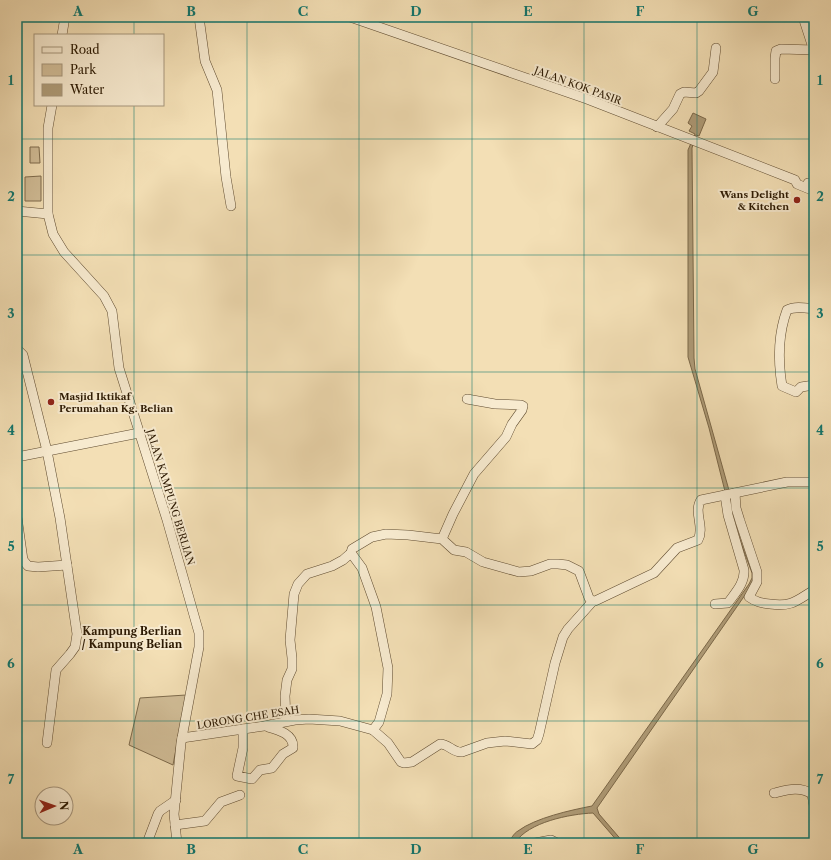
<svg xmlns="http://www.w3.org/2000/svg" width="831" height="860" font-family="'Libre Caslon Text',serif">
  <rect width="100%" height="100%" fill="#f3dfb5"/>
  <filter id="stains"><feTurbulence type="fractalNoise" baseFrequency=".005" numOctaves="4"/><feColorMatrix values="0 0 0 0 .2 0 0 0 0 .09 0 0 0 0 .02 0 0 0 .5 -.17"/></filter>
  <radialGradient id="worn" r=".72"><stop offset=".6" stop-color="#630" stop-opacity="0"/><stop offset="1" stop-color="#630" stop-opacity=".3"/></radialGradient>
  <g fill="#d1bd97" stroke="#7e6b4c">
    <polygon points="30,147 39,147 40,163 30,163"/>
    <polygon points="41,176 41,201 25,201 25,177"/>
    <polygon points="186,695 173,765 129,745 140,698"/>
  </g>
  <path fill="#af9c78" stroke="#7b6849" d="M693 113 706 119 699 136 696 135 692 148 694 358 695 369 732 501 754 572 752 585 597 808 599 814 624 843H619L593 813C570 814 528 822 515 843H508C511 839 514 833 518 831 535 818 571 810 592 806L749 584 752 578V573L732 519 709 428 688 357V150L695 134 689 131 692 126 688 123Z"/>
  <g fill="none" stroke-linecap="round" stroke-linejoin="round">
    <defs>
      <g id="minor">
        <polyline points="199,17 205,61 217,90 226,177 231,206"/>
        <polyline points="350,17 587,99 795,180 797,184 814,191"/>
        <polyline points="803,17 814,51"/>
        <polyline points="62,35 65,17"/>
        <polyline points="775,79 775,58 776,51 781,49 814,50"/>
        <polyline points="52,105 48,128 48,214 53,234 64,252 104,296 112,311 119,368 167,520 199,633 199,647 181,743 174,814 177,843"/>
        <polyline points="657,127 673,109 680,94 684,92 696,93 699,91 713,72 716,48"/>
        <polyline points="808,183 814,183"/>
        <polyline points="17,211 48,214"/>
        <path d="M814 309C805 308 795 306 787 310 778 334 778 361 782 386L796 392 801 387 814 385"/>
        <polyline points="17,351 19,351 23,355 47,451 60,518 77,634 75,647 70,654 56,670 47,743"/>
        <polyline points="17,457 139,433"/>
        <path d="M735 493 736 508 740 521 757 572V582L749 597C756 602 761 603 770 604 792 607 796 601 814 590"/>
        <polyline points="17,517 23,560 28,566 38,567 67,565"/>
        <polyline points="442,539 453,514 474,474 506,437 512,424 522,410 523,406 521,405 495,404 467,399"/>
        <path d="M715 604 728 603C735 593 745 583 744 570L728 515 725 495"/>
        <polyline points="286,721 285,696 287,680 292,669 292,658 290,640 294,594 298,584 307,574 332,566 343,560 351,553"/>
        <path d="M243 729V748L237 776 252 779 260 770 272 768 283 754 293 748C294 734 279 730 268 727"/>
        <path d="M373 730 379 722 387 694 388 668 376 607 362 568 351 553 352 549 372 537 386 534 408 535 442 539 454 550 466 552 483 562 519 572 531 571 550 564H558L567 565 579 571 589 598 592 601H595L654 573 677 548 698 540C705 527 693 512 701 500L787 482H814"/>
        <path d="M182 738 264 726 295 720 309 719 340 721 373 730 388 743 401 762 404 763 412 762 440 744C449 744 453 753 462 752L487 743 505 741 532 744 537 740 539 734 555 663 563 637 568 629 593 601"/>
        <path d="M774 793C787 790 800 786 812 794L814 806"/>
        <polyline points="175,825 205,821 221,802 240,795"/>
        <polyline points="147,843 158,814 160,811 176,800"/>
        <polyline points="535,843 551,840 557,843"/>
      </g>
    </defs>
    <use href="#minor" stroke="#5e4a2f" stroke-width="10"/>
    <use href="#minor" stroke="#f7eacf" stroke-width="9"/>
  </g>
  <path fill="none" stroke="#0f766e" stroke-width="1" stroke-opacity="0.55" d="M134 17V35M247 17V843M359 17V843M472 17V843M584 17V843M697 17V843M134 105V843M17 139H814M17 255H814M17 372H814M17 488H814M17 605H814M17 721H814"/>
  <g fill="#8f2418" stroke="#f7eacf" stroke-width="1.5">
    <circle cx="797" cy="200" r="4"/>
    <circle cx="51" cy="402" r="4"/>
  </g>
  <g text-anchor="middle" stroke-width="4" stroke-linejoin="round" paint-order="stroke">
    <g font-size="10" fill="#2c1902" stroke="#f7eacf">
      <text transform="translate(578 85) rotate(20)" y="4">JALAN KOK PASIR</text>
      <text transform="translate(171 497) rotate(73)" y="4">JALAN KAMPUNG BERLIAN</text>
      <text transform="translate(248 717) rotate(-9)" y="4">LORONG CHE ESAH</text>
    </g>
    <g font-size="10" font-weight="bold" fill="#2c1902" stroke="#f7eacf" text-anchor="end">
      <text x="789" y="198">Wans Delight<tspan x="789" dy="12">&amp; Kitchen</tspan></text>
      <text x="59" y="400" text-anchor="start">Masjid Iktikaf<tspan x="59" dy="12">Perumahan Kg. Belian</tspan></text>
    </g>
    <g font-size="11" font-weight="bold" fill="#2c1902" stroke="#f7eacf">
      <text x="132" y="635">Kampung Berlian<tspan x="132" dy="13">/ Kampung Belian</tspan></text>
    </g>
  </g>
  <rect width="831" height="860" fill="none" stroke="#f3dfb5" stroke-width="44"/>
  <rect x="34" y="34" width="130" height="72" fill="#f7eacf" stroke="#a6967d"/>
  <rect x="42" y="47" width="20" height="6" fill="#f7eacf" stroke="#a6967d"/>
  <text x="70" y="54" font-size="12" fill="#2c1902">Road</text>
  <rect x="42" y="64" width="20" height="12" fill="#d1bd97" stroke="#a6967d"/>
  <text x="70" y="74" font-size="12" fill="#2c1902">Park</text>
  <rect x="42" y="84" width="20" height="12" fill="#af9c78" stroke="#a6967d"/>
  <text x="70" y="94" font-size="12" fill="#2c1902">Water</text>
  <g transform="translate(54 806) rotate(88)"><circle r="19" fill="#f7eacf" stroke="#a6967d"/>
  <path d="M0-3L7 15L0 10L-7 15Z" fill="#8f2418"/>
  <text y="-6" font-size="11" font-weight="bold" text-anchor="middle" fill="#2c1902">N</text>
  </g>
  <rect x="22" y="22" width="787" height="816" fill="none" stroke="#0f766e" stroke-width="1.5"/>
  <g font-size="13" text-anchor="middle" font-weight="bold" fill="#0f766e">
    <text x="78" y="16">A</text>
    <text x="191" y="16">B</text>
    <text x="303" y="16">C</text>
    <text x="416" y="16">D</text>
    <text x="528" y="16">E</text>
    <text x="640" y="16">F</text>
    <text x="753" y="16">G</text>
    <text x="11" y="85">1</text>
    <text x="820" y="85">1</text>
    <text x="11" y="201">2</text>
    <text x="820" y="201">2</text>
    <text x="11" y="318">3</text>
    <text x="820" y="318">3</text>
    <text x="11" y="435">4</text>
    <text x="820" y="435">4</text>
    <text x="11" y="551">5</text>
    <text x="820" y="551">5</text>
    <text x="11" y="668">6</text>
    <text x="820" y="668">6</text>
    <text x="11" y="784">7</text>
    <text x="820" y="784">7</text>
    <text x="78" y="854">A</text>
    <text x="191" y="854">B</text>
    <text x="303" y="854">C</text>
    <text x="416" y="854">D</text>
    <text x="528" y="854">E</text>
    <text x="640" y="854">F</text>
    <text x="753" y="854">G</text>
  </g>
  <rect width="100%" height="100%" filter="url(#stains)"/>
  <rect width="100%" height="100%" fill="url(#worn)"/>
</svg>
